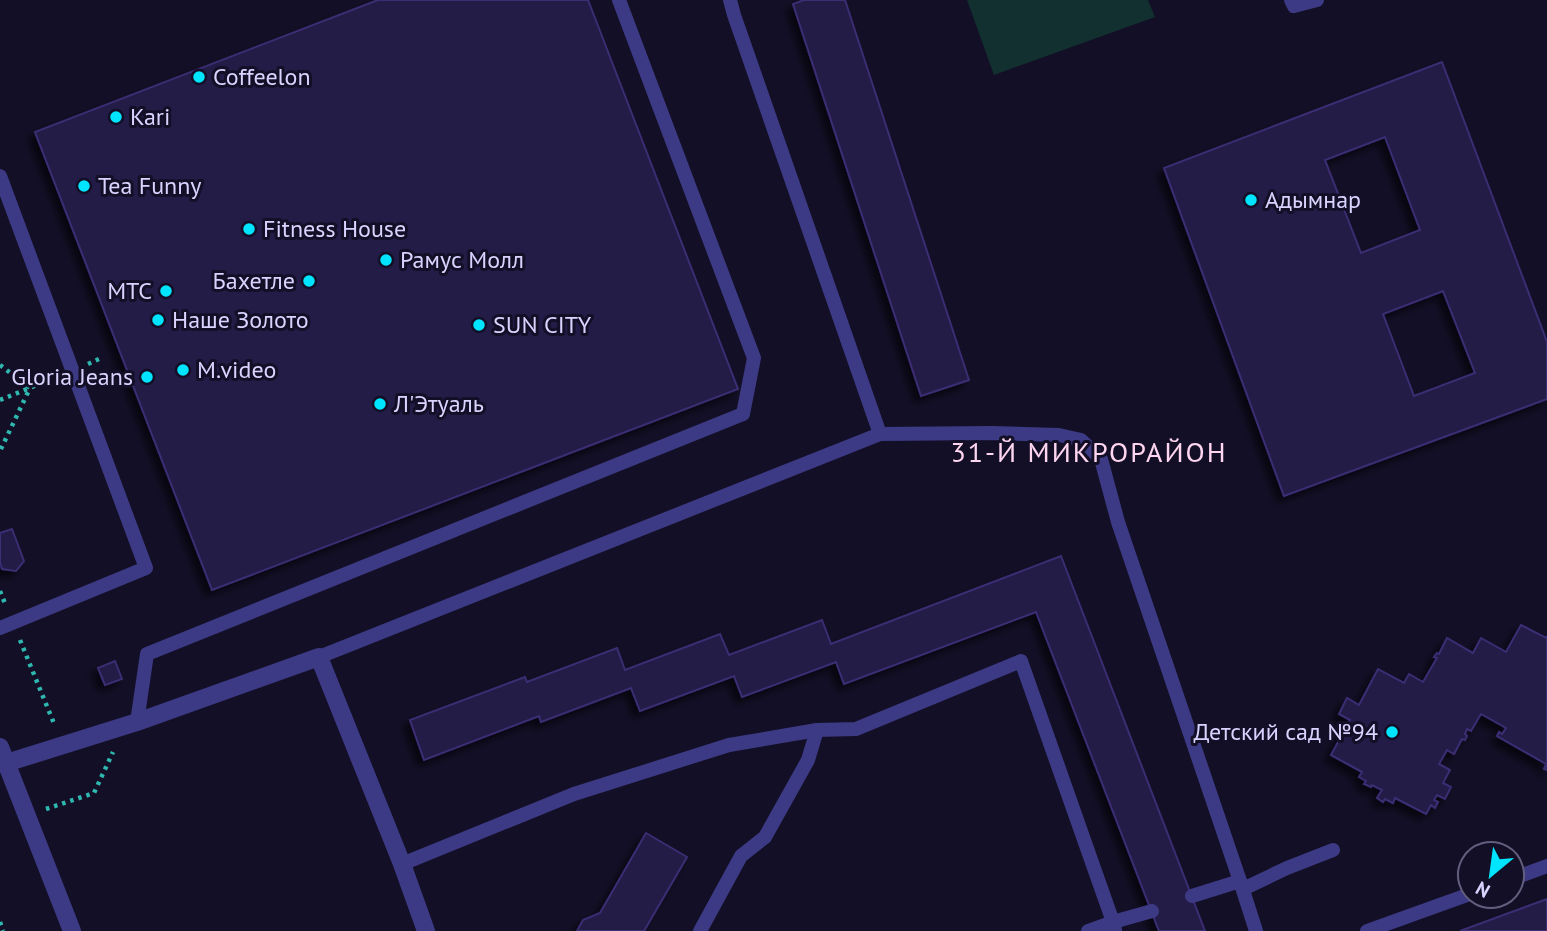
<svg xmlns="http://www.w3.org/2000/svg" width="1547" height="931" font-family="'PT Sans',sans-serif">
  <defs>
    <filter id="shadow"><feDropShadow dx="-6" dy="6" stdDeviation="3.5" flood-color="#0009"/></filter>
  </defs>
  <rect width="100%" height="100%" fill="#130f26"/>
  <polygon fill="#12302f" points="967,0 1148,0 1155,17 994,75"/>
  <g fill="#241b47" stroke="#3b2d73" stroke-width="2" fill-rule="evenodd" filter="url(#shadow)">
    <polygon points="378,0 588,0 738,389 212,590 35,132"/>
    <polygon points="804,0 845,0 969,380 921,396 793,4"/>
    <path d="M1442 62 1547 342V399L1284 496 1164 168ZM1385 137 1420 230 1361 253 1325 160ZM1443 291 1475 373 1414 396 1383 314Z"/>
    <polygon points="12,529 24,561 16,571 2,569 0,562 0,533"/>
    <polygon points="1061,556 1205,931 1159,931 1036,612 844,684 836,662 742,697 734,676 640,711 631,688 541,722 539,716 424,760 410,720 525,677 527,682 617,648 625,670 720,634 729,655 822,620 831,644"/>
    <polygon points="1521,625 1546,638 1547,636 1547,770 1544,769 1546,764 1497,736 1499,732 1502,734 1506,728 1481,714 1471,731 1467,729 1465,734 1467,736 1465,740 1462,739 1454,754 1447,750 1439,764 1450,770 1443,783 1451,787 1445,799 1437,795 1434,800 1438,802 1435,808 1431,805 1426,814 1395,798 1393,803 1385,799 1383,802 1377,798 1382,790 1372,785 1371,787 1364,784 1366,781 1359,777 1362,772 1331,755 1344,731 1341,729 1344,723 1347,725 1350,720 1339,714 1347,698 1359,705 1378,669 1404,683 1409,674 1423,682 1437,658 1434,657 1437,653 1439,654 1447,638 1473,653 1481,638 1506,652"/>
    <polygon points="115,661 122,679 105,685 98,668"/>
    <polygon points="646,833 687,857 644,931 577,931 583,920 600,913"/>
    <polygon points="1547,899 1547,931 1460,931"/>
  </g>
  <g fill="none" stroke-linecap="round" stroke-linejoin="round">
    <g stroke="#2fb8b0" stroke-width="4.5" stroke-dasharray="3.5 5" stroke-linecap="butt">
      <polyline points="88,364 99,359"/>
      <polyline points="0,365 30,388 0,451"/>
      <polyline points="0,400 57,377"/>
      <polyline points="0,591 6,606"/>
      <polyline points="20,640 55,726"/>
      <polyline points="46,809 94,793 113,752"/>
      <polyline points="0,922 3,931"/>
    </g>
    <g stroke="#3d3a85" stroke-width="14">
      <polyline points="730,0 734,15 880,434"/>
      <polyline points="1291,0 1294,6 1317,0"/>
      <polyline points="0,176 146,568 0,628"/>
      <polyline points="319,657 880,434 992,433 1059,435 1081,440 1101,459 1118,522 1240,881"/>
      <polyline points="137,722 147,654 743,414 754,358 619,0"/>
      <polyline points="402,864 574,794 729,745 817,730 856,729 1021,661 1113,922 1152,911"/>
      <polyline points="1512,879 1547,866"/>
      <polyline points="1243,889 1287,868 1333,850"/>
      <polyline points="1192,896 1240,881 1256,931"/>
      <polyline points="700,931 741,856 765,837 808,760 817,730"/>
      <polyline points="1088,931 1113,922 1115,930"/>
      <polyline points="1367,931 1470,894"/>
    </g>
    <polyline stroke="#3d3a85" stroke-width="18" points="6,763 137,722 319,657 402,864 426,931"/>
    <polyline stroke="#3d3a85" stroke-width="18" points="0,747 72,931"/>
  </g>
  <g fill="#00e5ff" stroke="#130f26" stroke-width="2.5">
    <circle cx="199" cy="77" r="7"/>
    <circle cx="116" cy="117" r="7"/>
    <circle cx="84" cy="186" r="7"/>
    <circle cx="1251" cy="200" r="7"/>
    <circle cx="249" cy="229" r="7"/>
    <circle cx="386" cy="260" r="7"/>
    <circle cx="309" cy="281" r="7"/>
    <circle cx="166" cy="291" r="7"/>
    <circle cx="158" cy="320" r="7"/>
    <circle cx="479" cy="325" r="7"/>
    <circle cx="183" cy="370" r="7"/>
    <circle cx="147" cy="377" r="7"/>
    <circle cx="380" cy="404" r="7"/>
    <circle cx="1392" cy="732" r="7"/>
  </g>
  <g text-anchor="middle" stroke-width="6" stroke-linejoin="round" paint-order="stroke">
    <g font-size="24" fill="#d9d4ff" stroke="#130f26" text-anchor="start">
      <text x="213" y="85">Coffeelon</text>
      <text x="130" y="125">Kari</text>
      <text x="98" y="194">Tea Funny</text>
      <text x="1265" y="208">Адымнар</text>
      <text x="263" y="237">Fitness House</text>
      <text x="400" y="268">Рамус Молл</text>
      <text x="295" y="289" text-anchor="end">Бахетле</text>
      <text x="152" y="299" text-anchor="end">МТС</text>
      <text x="172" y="328">Наше Золото</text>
      <text x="493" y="333">SUN CITY</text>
      <text x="197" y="378">M.video</text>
      <text x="133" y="385" text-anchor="end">Gloria Jeans</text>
      <text x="394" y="412">Л'Этуаль</text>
      <text x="1378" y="740" text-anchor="end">Детский сад №94</text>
    </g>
    <g font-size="28" letter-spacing="2" fill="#ffd6f0" stroke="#130f26">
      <text x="1089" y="462">31-Й МИКРОРАЙОН</text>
    </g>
  </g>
  <g transform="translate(1491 875) rotate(209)"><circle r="33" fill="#130f26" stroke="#625e7d" stroke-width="2"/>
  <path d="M0-5L12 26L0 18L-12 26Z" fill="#00e5ff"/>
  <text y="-10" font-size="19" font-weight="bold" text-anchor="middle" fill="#d9d4ff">N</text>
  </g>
</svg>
